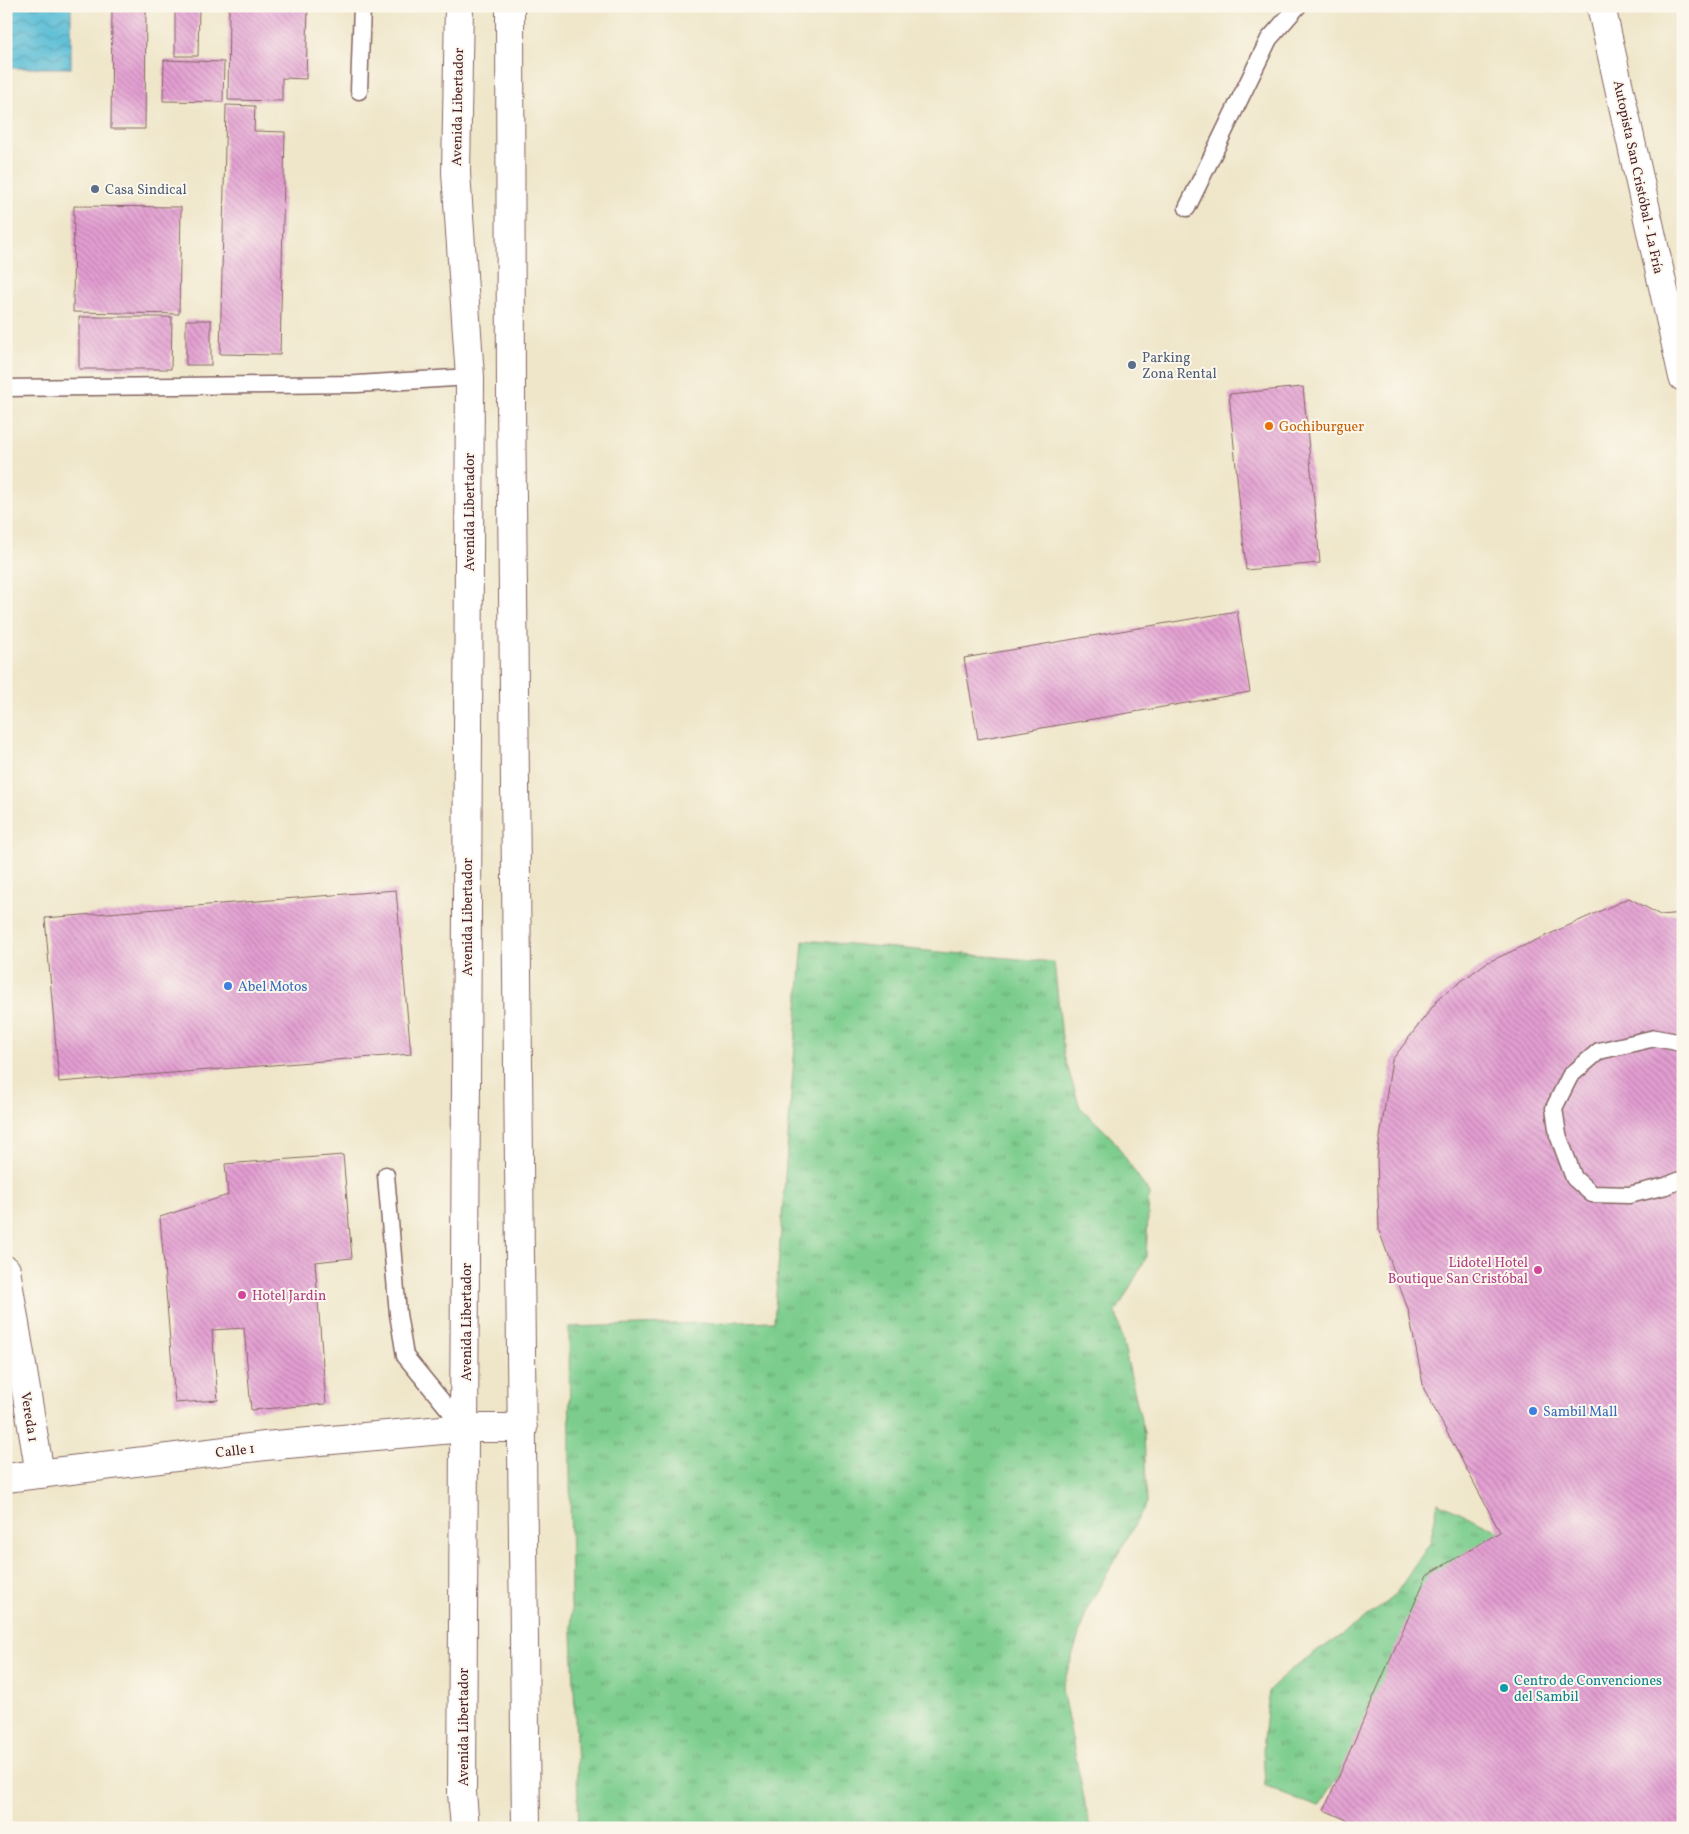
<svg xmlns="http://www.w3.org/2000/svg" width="1689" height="1834" font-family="Vollkorn,serif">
  <defs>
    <pattern id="grass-tufts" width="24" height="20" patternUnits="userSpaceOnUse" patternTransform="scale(1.25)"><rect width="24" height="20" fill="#7ccd8d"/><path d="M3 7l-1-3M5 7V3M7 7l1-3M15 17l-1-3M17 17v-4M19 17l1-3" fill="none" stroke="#68a673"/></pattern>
    <pattern id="water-waves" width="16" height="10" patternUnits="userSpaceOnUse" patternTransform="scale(1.25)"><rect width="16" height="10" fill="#57bcd5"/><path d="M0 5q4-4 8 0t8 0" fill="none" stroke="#4a98ad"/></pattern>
    <pattern id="building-back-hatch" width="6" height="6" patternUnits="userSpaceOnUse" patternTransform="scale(1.25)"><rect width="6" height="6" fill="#e39ed2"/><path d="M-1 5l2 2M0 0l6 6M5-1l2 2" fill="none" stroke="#ba80ab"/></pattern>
  </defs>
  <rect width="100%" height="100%" fill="#fbf7ec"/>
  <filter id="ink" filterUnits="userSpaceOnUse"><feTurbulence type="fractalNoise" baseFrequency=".02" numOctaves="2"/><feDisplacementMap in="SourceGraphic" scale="10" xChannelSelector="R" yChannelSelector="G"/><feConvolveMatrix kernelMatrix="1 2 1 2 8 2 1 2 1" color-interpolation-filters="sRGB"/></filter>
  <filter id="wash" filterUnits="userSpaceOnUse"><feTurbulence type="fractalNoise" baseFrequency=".0096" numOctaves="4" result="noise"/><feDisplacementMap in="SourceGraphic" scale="20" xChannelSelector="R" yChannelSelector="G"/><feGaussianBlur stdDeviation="1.12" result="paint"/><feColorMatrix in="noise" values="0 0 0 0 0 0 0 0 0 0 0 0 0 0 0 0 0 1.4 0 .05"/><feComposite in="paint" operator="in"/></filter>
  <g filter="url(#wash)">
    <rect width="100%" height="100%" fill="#efe6c9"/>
    <g fill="url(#grass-tufts)" stroke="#63765c">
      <polygon points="803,940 1054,962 1064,1056 1080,1107 1112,1138 1149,1193 1146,1258 1116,1312 1144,1433 1147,1503 1087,1609 1062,1689 1090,1828 579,1828 571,1604 569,1327 774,1321"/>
      <polygon points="1438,1502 1500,1532 1318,1807 1265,1786 1263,1750 1269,1690 1291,1669 1358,1624 1395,1595 1430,1543"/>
    </g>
    <rect fill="url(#water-waves)" stroke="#506e80" x="6" y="6" width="65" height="62"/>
    <g id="blocks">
      <g fill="url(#building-back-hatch)">
        <polygon points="112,6 146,6 145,129 111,129"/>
        <polygon points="175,6 199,6 198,56 175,56"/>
        <polygon points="229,6 308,6 306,79 282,78 282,101 228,100"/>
        <polygon points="164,60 224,62 223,102 163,101"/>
        <polygon points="226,105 255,106 254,131 285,132 280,355 220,354"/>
        <polygon points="74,206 181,207 179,314 73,312"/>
        <polygon points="79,317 172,317 171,369 79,369"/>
        <rect x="186" y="320" width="25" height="45"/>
        <polygon points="1303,387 1320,563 1246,570 1229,394"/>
        <polygon points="1237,611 1250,692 978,739 964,658"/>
        <polygon points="396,890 411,1054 59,1082 45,918"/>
        <polygon points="1629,898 1660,915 1683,913 1683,1828 1365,1828 1324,1810 1427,1575 1500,1532 1424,1389 1408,1309 1379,1231 1377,1157 1392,1060 1440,997 1486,963"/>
        <polygon points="343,1155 352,1258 315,1262 326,1404 251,1410 244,1328 212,1330 218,1400 175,1403 160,1217 228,1195 225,1164"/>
      </g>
    </g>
  </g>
  <g filter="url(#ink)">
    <use href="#blocks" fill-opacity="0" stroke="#846562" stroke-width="1"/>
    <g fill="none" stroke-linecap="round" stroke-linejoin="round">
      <defs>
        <g id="service">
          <polyline points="359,91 362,6"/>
          <polyline points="1187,208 1269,39 1298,6"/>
          <polyline points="6,388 357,384 470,377"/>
          <polyline points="1683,1043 1655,1038 1599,1051 1570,1076 1554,1108 1558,1135 1574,1178 1592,1194 1629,1195 1666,1186 1683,1179"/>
          <polyline points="386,1175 398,1314 405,1356 464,1428"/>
        </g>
        <g id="minor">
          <polyline points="6,1270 40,1474"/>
          <polyline points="6,1478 265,1446 464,1428 523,1428"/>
        </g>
        <g id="secondary">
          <polyline points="459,6 456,173 470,377 462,1793 465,1828"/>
          <polyline points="510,6 511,403 526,1828"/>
        </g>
        <polyline id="motorway" points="1601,6 1683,377"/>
      </defs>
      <use href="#service" stroke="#846562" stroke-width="19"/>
      <use href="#minor" stroke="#846562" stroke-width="30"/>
      <use href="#secondary" stroke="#846562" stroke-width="30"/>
      <use href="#motorway" stroke="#846562" stroke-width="30"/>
      <use href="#service" stroke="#fff" stroke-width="16"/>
      <use href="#minor" stroke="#fff" stroke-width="28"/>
      <use href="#secondary" stroke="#fff" stroke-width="28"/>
      <use href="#motorway" stroke="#fff" stroke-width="28"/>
    </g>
  </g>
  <g fill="#5c6f8a" stroke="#fbf7ec" stroke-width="2">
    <circle cx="95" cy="189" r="5"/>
    <circle cx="1132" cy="365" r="5"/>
  </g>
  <circle fill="#e8710a" stroke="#fbf7ec" stroke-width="2" cx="1269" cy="426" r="5"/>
  <g fill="#3f7fe0" stroke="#fbf7ec" stroke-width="2">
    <circle cx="228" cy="986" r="5"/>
    <circle cx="1533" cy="1411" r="5"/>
  </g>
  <g fill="#d1479c" stroke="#fbf7ec" stroke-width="2">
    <circle cx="1538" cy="1270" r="5"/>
    <circle cx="242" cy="1295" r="5"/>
  </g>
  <circle fill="#0f9aa8" stroke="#fbf7ec" stroke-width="2" cx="1504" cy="1688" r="5"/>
  <g text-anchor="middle" stroke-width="4" stroke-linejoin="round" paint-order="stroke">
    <g font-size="14" fill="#4a1f2b" stroke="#fbf7ec">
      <text transform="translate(457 107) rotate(-89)" y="5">Avenida Libertador</text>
      <text transform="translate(1639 177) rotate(78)" y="5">Autopista San Cristóbal - La Fría</text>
      <text transform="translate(469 512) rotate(-90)" y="5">Avenida Libertador</text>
      <text transform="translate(467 917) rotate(-90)" y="5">Avenida Libertador</text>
      <text transform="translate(466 1322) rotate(-90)" y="5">Avenida Libertador</text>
      <text transform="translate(30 1417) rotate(81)" y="5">Vereda 1</text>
      <text transform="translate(235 1450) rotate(-7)" y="5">Calle 1</text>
      <text transform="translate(463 1727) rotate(-90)" y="5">Avenida Libertador</text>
    </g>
    <g font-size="14" fill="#4e5e75" stroke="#fbf7ec" text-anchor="start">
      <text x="105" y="194">Casa Sindical</text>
      <text x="1142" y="362">Parking<tspan x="1142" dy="16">Zona Rental</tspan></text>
    </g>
    <g font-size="14" fill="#c56008" stroke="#fbf7ec" text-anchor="start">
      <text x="1279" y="431">Gochiburguer</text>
    </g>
    <g font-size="14" fill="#366cbe" stroke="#fbf7ec" text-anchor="start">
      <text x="238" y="991">Abel Motos</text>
      <text x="1543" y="1416">Sambil Mall</text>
    </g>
    <g font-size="14" fill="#b23c85" stroke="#fbf7ec" text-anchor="end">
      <text x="1528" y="1267">Lidotel Hotel<tspan x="1528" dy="16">Boutique San Cristóbal</tspan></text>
      <text x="252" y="1300" text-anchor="start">Hotel Jardin</text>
    </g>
    <g font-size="14" fill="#0d838f" stroke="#fbf7ec" text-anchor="start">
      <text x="1514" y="1685">Centro de Convenciones<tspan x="1514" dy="16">del Sambil</tspan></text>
    </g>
  </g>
  <rect width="1689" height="1834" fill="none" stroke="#fbf7ec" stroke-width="25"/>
</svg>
